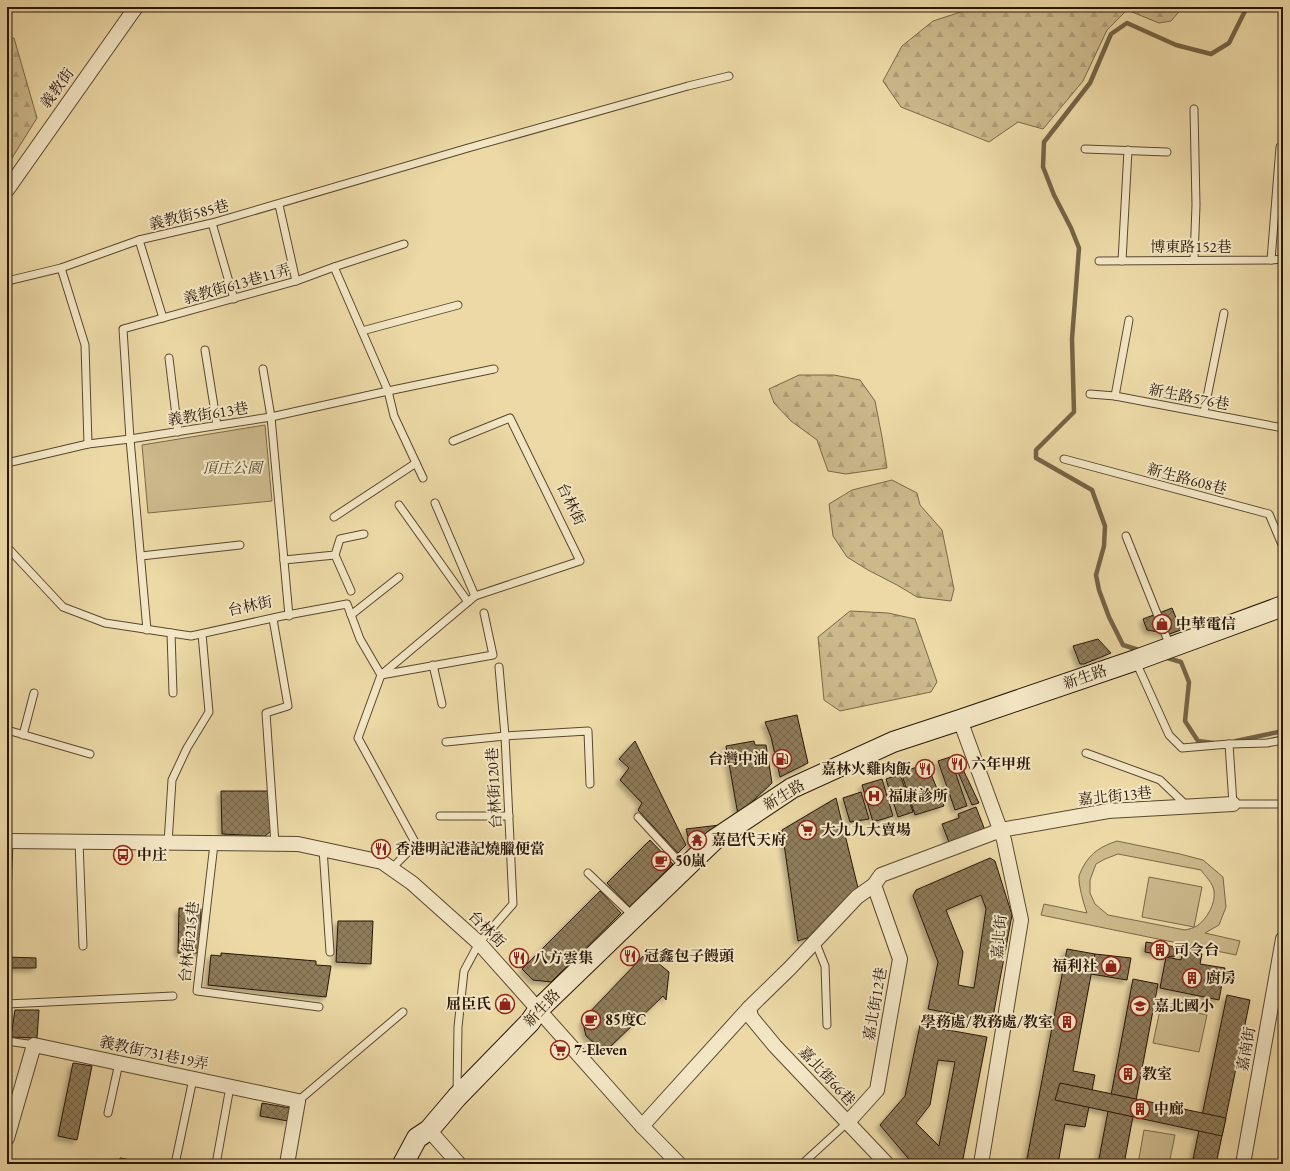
<svg xmlns="http://www.w3.org/2000/svg" width="1290" height="1171" font-family="'EB Garamond','Noto Serif TC',serif">
  <defs>
    <pattern id="forest-firs" width="22" height="20" patternUnits="userSpaceOnUse"><rect width="22" height="20" fill="#cbb88b"/><path d="M5 1l3.5 6h-7zM16 11l3.5 6h-7z" fill="#ae9d76"/></pattern>
    <pattern id="building-cross-hatch" width="8" height="8" patternUnits="userSpaceOnUse"><rect width="8" height="8" fill="#8e7b5a"/><path d="M0 0l8 8M0 8l8-8" fill="none" stroke="#746448"/></pattern>
    <filter id="shadow"><feDropShadow dx="-3.5" dy="3.5" stdDeviation="2" flood-color="#0004"/></filter>
  </defs>
  <rect width="100%" height="100%" fill="#ecd9a6"/>
  <filter id="stains"><feTurbulence type="fractalNoise" baseFrequency=".005" numOctaves="4"/><feColorMatrix values="0 0 0 0 .2 0 0 0 0 .09 0 0 0 0 .02 0 0 0 .5 -.17"/></filter>
  <radialGradient id="worn" r=".72"><stop offset=".6" stop-color="#630" stop-opacity="0"/><stop offset="1" stop-color="#630" stop-opacity=".3"/></radialGradient>
  <g fill="url(#forest-firs)" stroke="#7a6749">
    <polygon points="976,7 1183,7 1171,21 1159,23 1127,10 1107,30 1083,81 1043,129 1018,122 989,142 901,107 883,81 902,46 933,21"/>
    <polygon points="14,38 37,118 7,166 7,39"/>
    <polygon points="799,375 834,375 860,380 875,401 882,437 887,468 846,474 828,471 817,440 791,421 774,403 769,389"/>
    <polygon points="892,480 917,493 920,505 942,530 954,589 951,601 917,597 897,585 868,570 847,557 833,536 829,504 852,490"/>
    <polygon points="850,611 888,613 915,619 937,682 931,692 840,711 824,700 818,637"/>
  </g>
  <g fill="#cbb88b" stroke="#7a6749" fill-rule="evenodd">
    <polygon points="265,425 272,501 148,513 142,445"/>
    <path d="M1117 841 1180 854 1203 860 1223 877 1226 907 1219 925 1205 933 1240 941 1236 955 1041 915 1044 904 1087 913C1084 905 1078 884 1079 876 1080 873 1082 869 1083 867 1091 852 1102 846 1117 841ZM1118 854 1201 870C1205 876 1213 883 1214 891 1216 903 1207 919 1197 926 1194 928 1189 929 1185 930L1108 915 1095 904 1090 893V880L1096 864 1105 859Z"/>
    <polygon points="1149,877 1202,887 1194,927 1142,917"/>
    <polygon points="1161,1005 1207,1015 1199,1052 1153,1043"/>
    <polygon points="1144,1130 1175,1135 1169,1164 1138,1164"/>
  </g>
  <g fill="none" stroke-linecap="round" stroke-linejoin="round">
    <g stroke="#756346" stroke-width="4.5">
      <polyline points="1142,651 1123,645 1109,617 1099,590 1096,575 1104,546 1105,526 1092,490 1036,458 1036,450 1074,412 1072,339 1079,248 1071,228 1054,195 1043,167 1044,142 1090,83 1111,34 1127,23 1176,45 1211,54 1229,43 1247,7"/>
      <polyline points="1164,657 1181,662 1189,682 1185,721 1198,741 1214,743"/>
      <polyline points="1236,741 1283,731"/>
    </g>
  </g>
  <g fill="url(#building-cross-hatch)" stroke="#281607" fill-rule="evenodd" filter="url(#shadow)">
    <polygon points="1172,608 1181,630 1169,634 1147,630 1143,619"/>
    <polygon points="1098,639 1111,653 1084,664 1080,664 1073,646"/>
    <polygon points="797,715 808,763 780,777 771,737 765,722"/>
    <polygon points="635,741 686,845 678,853 638,810 642,803 620,780 629,768 619,759"/>
    <polygon points="754,741 755,745 766,745 772,783 738,815 726,746"/>
    <polygon points="950,757 967,806 955,810 938,761"/>
    <polygon points="952,758 958,759 979,803 972,805"/>
    <polygon points="927,764 944,806 915,815 901,772"/>
    <polygon points="900,774 913,812 898,817 886,779"/>
    <polygon points="882,779 893,816 873,822 862,785"/>
    <polygon points="221,791 272,791 271,831 265,836 222,834"/>
    <polygon points="861,792 869,819 850,822 843,798"/>
    <polygon points="836,798 859,892 813,936 798,941 782,830"/>
    <polygon points="976,807 986,833 950,845 942,824 959,818 958,814"/>
    <polygon points="720,825 692,852 686,829"/>
    <polygon points="650,840 673,864 630,907 607,883"/>
    <path d="M990 858 995 861 1012 915 992 1022 928 1009 938 962 913 896 916 890ZM981 895 986 909 974 988 958 985 963 952 946 910Z"/>
    <polygon points="600,891 621,913 551,982 533,980 522,969"/>
    <polygon points="179,908 201,909 200,953 178,953"/>
    <polygon points="338,921 373,921 371,964 336,962"/>
    <polygon points="1146,942 1176,947 1174,957 1145,952"/>
    <polygon points="1067,949 1095,954 1073,1071 1095,1075 1085,1127 1065,1124 1058,1164 1026,1164"/>
    <polygon points="1183,950 1202,954 1200,964 1225,968 1219,1000 1160,988 1166,957 1181,960"/>
    <polygon points="221,953 316,961 316,965 331,966 326,997 208,985 211,955 221,956"/>
    <polygon points="646,953 669,972 666,1000 663,996 609,1048 602,1050 586,1036 583,1023 586,1016"/>
    <polygon points="1095,954 1131,958 1127,980 1091,974"/>
    <polygon points="7,957 36,958 36,968 7,968"/>
    <polygon points="1133,979 1158,984 1124,1164 1098,1164"/>
    <polygon points="1227,995 1250,1000 1222,1136 1216,1164 1192,1164"/>
    <polygon points="15,1010 39,1010 37,1038 11,1037"/>
    <path d="M920 1025 987 1037 962 1164H913L880 1125 905 1096ZM938 1060 955 1062 939 1146 916 1123 930 1105Z"/>
    <polygon points="73,1063 92,1066 77,1140 58,1136"/>
    <polygon points="1060,1083 1226,1118 1222,1136 1055,1100"/>
    <polygon points="262,1103 290,1108 288,1121 260,1116"/>
    <polygon points="120,1158 131,1160 130,1164 119,1164"/>
  </g>
  <g fill="none" stroke-linecap="round" stroke-linejoin="round">
    <defs>
      <g id="lane">
        <polyline points="1194,109 1196,205 1194,260"/>
        <polyline points="1085,149 1167,152"/>
        <polyline points="279,205 296,281"/>
        <polyline points="212,223 234,299"/>
        <polyline points="139,240 163,318"/>
        <polyline points="1271,260 1280,147"/>
        <polyline points="1099,261 1271,260 1283,259"/>
        <polyline points="1122,261 1128,150"/>
        <polyline points="334,267 404,244"/>
        <polyline points="61,268 85,345 88,444"/>
        <polyline points="7,281 61,268 139,240 212,223 468,148 688,86 729,76"/>
        <polyline points="362,331 458,305"/>
        <polyline points="205,350 217,425"/>
        <polyline points="169,358 178,432"/>
        <polyline points="263,369 271,417 289,616"/>
        <polyline points="1090,394 1115,396 1283,428"/>
        <polyline points="1115,396 1129,320"/>
        <polyline points="1204,412 1224,313"/>
        <polyline points="453,441 510,418 580,561 475,596"/>
        <polyline points="1064,459 1269,514 1283,547"/>
        <polyline points="7,463 88,444 130,439 271,417 388,391 394,416 423,478"/>
        <polyline points="399,505 468,602"/>
        <polyline points="334,517 416,463"/>
        <polyline points="1126,536 1170,646"/>
        <polyline points="7,547 63,607 105,623 191,636 282,616 347,604 360,639 381,675 493,655 484,613"/>
        <polyline points="335,555 351,591"/>
        <polyline points="141,556 240,545"/>
        <polyline points="284,560 335,555 340,539 364,534"/>
        <polyline points="351,615 399,577"/>
        <polyline points="273,619 288,706 266,713 275,844"/>
        <polyline points="147,630 130,439 123,329 296,281 334,267 388,391 494,369"/>
        <polyline points="171,633 173,693"/>
        <polyline points="1136,662 1169,735 1182,748 1229,744 1233,804 1283,804"/>
        <polyline points="433,665 442,704"/>
        <polyline points="7,730 90,754"/>
        <polyline points="23,735 34,693"/>
        <polyline points="446,742 505,736 588,731 590,784"/>
        <polyline points="1229,744 1267,743 1283,740"/>
        <polyline points="1086,753 1160,780 1187,806"/>
        <polyline points="440,816 509,816"/>
        <polyline points="638,817 684,867"/>
        <polyline points="79,842 83,946"/>
        <polyline points="168,843 172,780 187,748 209,712 202,634"/>
        <polyline points="214,844 197,991 319,1007"/>
        <polyline points="323,849 330,952"/>
        <polyline points="392,868 416,844 358,738 381,675 475,596 435,503"/>
        <polyline points="588,873 633,916"/>
        <polyline points="7,896 9,841"/>
        <polyline points="815,941 825,966 827,1025"/>
        <polyline points="7,1004 173,996"/>
        <polyline points="7,1041 34,1045"/>
        <polyline points="457,1092 458,1027 464,971 479,943 513,904 505,736 499,667"/>
        <polyline points="298,1101 403,1012"/>
        <polyline points="108,1113 119,1063"/>
        <polyline points="175,1164 193,1079"/>
        <polyline points="216,1164 230,1087"/>
        <polyline points="802,1164 848,1122"/>
      </g>
      <g id="street">
        <polyline points="7,190 136,7"/>
        <polyline points="960,720 1004,840 1021,920 981,1164"/>
        <polyline points="7,841 298,844 382,862 412,883 479,943 642,1126 679,1164"/>
        <polyline points="749,1008 751,1017 775,1046 887,1164"/>
        <polyline points="848,1122 877,1090 900,959 874,885"/>
        <polyline points="642,1126 749,1008 790,968 857,897 874,885 881,875 1001,830 1108,811 1233,804"/>
        <polyline points="429,1130 459,1164"/>
        <polyline points="7,1138 34,1045 298,1101 287,1164"/>
        <polyline points="1243,1164 1283,939"/>
      </g>
      <polyline id="secondary" points="403,1164 417,1138 429,1130 457,1097 530,1022 539,1009 714,840 792,788 893,742 960,720 1136,660 1283,606"/>
    </defs>
    <use href="#lane" stroke="#59472f" stroke-width="9"/>
    <use href="#street" stroke="#59472f" stroke-width="16"/>
    <use href="#secondary" stroke="#281607" stroke-width="22"/>
    <use href="#lane" stroke="#f3e6c5" stroke-width="7"/>
    <use href="#street" stroke="#f3e6c5" stroke-width="14"/>
    <use href="#secondary" stroke="#f3e6c5" stroke-width="20"/>
  </g>
  <defs>
    <symbol id="shop-ring" viewBox="-11 -11 22 22"><circle r="9.5" fill="#f3e6c5" stroke="#8f2418" stroke-width="1.5"/><path d="M-5-2.5h2.3a2.7 3.5 0 0 1 5.4 0H5L5.5 6h-11ZM-1.5-2.5h3a1.5 2.3 0 0 0-3 0Z" fill="#8f2418"/></symbol>
    <symbol id="fuel-ring" viewBox="-11 -11 22 22"><circle r="9.5" fill="#f3e6c5" stroke="#8f2418" stroke-width="1.5"/><path d="M-5.5-6h7V0h2V4h1.3V-2.5L3-4.5l.8-.8L6-3V5H2.5V1h-1V6h-7ZM-4.2-4.7v3.2H.2V-4.7Z" fill="#8f2418"/></symbol>
    <symbol id="restaurant-ring" viewBox="-11 -11 22 22"><circle r="9.5" fill="#f3e6c5" stroke="#8f2418" stroke-width="1.5"/><path d="M-5-6h1v4h1v-4h1v4h1v-4h1v5L-1.5 .5V6h-2V.5L-5-1ZM5-6V6H3V1.5H1.5Q1.5-4 5-6Z" fill="#8f2418"/></symbol>
    <symbol id="hospital-ring" viewBox="-11 -11 22 22"><circle r="9.5" fill="#f3e6c5" stroke="#8f2418" stroke-width="1.5"/><path d="M-5-5h3v3.5h4V-5h3V5h-3V1.5h-4V5h-3Z" fill="#8f2418"/></symbol>
    <symbol id="supermarket-ring" viewBox="-11 -11 22 22"><circle r="9.5" fill="#f3e6c5" stroke="#8f2418" stroke-width="1.5"/><path d="M-6-5.5h2.5l.6 2H6L4.5 2H-2.5L-4.4-4H-6ZM-1.5 3.2a1.3 1.3 0 1 0 .1 0ZM3 3.2a1.3 1.3 0 1 0 .1 0Z" fill="#8f2418"/></symbol>
    <symbol id="temple-ring" viewBox="-11 -11 22 22"><circle r="9.5" fill="#f3e6c5" stroke="#8f2418" stroke-width="1.5"/><path d="M0-6L5-2H3V0L6.5 2.5H4V6H1.5V3h-3V6H-4V2.5H-6.5L-3 0V-2H-5Z" fill="#8f2418"/></symbol>
    <symbol id="bus-ring" viewBox="-11 -11 22 22"><circle r="9.5" fill="#f3e6c5" stroke="#8f2418" stroke-width="1.5"/><path d="M-5-6H5V4H4V6H2V4H-2V6H-4V4H-5ZM-3.5-4V0h7V-4ZM-3.5 1.2v1.5H-2V1.2ZM2 1.2v1.5H3.5V1.2Z" fill="#8f2418"/></symbol>
    <symbol id="cafe-ring" viewBox="-11 -11 22 22"><circle r="9.5" fill="#f3e6c5" stroke="#8f2418" stroke-width="1.5"/><path d="M-5.5-4.5H6V0H3Q3 3.5 0 3.5H-2.5Q-5.5 3.5-5.5 0ZM3-3.2v2h1.7v-2ZM-6 4.5H4V6H-6Z" fill="#8f2418"/></symbol>
    <symbol id="building-ring" viewBox="-11 -11 22 22"><circle r="9.5" fill="#f3e6c5" stroke="#8f2418" stroke-width="1.5"/><path d="M-4-6H4V6H1V3H-1V6H-4ZM-2.5-4.3h1.7v1.8h-1.7ZM.8-4.3h1.7v1.8H.8ZM-2.5-1h1.7V.8h-1.7ZM.8-1h1.7V.8H.8Z" fill="#8f2418"/></symbol>
    <symbol id="school-ring" viewBox="-11 -11 22 22"><circle r="9.5" fill="#f3e6c5" stroke="#8f2418" stroke-width="1.5"/><path d="M0-5L7-2L0 1L-7-2ZM-4 1L0 2.5L4 1V4Q0 6-4 4Z" fill="#8f2418"/></symbol>
  </defs>
  <g fill-rule="evenodd">
    <use href="#shop-ring" x="1151" y="613" width="22" height="22"/>
    <use href="#fuel-ring" x="771" y="748" width="22" height="22"/>
    <use href="#restaurant-ring" x="946" y="753" width="22" height="22"/>
    <use href="#restaurant-ring" x="914" y="758" width="22" height="22"/>
    <use href="#hospital-ring" x="863" y="785" width="22" height="22"/>
    <use href="#supermarket-ring" x="796" y="819" width="22" height="22"/>
    <use href="#temple-ring" x="686" y="829" width="22" height="22"/>
    <use href="#restaurant-ring" x="370" y="838" width="22" height="22"/>
    <use href="#bus-ring" x="112" y="844" width="22" height="22"/>
    <use href="#cafe-ring" x="650" y="850" width="22" height="22"/>
    <use href="#building-ring" x="1149" y="939" width="22" height="22"/>
    <use href="#restaurant-ring" x="619" y="945" width="22" height="22"/>
    <use href="#restaurant-ring" x="508" y="947" width="22" height="22"/>
    <use href="#shop-ring" x="1100" y="955" width="22" height="22"/>
    <use href="#building-ring" x="1181" y="967" width="22" height="22"/>
    <use href="#shop-ring" x="494" y="993" width="22" height="22"/>
    <use href="#school-ring" x="1129" y="995" width="22" height="22"/>
    <use href="#cafe-ring" x="580" y="1009" width="22" height="22"/>
    <use href="#building-ring" x="1056" y="1011" width="22" height="22"/>
    <use href="#supermarket-ring" x="549" y="1039" width="22" height="22"/>
    <use href="#building-ring" x="1117" y="1063" width="22" height="22"/>
    <use href="#building-ring" x="1129" y="1098" width="22" height="22"/>
  </g>
  <g text-anchor="middle" stroke-width="4" stroke-linejoin="round" paint-order="stroke">
    <g font-size="15" fill="#281607" stroke="#f3e6c5">
      <text transform="translate(57 88) rotate(-54)" y="5">義教街</text>
      <text transform="translate(189 215) rotate(-14)" y="5">義教街585巷</text>
      <text x="1191" y="252">博東路152巷</text>
      <text transform="translate(237 284) rotate(-16)" y="5">義教街613巷11弄</text>
      <text transform="translate(1189 397) rotate(11)" y="5">新生路576巷</text>
      <text transform="translate(208 414) rotate(-9)" y="5">義教街613巷</text>
      <text transform="translate(1187 479) rotate(15)" y="5">新生路608巷</text>
      <text transform="translate(571 504) rotate(64)" y="5">台林街</text>
      <text transform="translate(250 606) rotate(-12)" y="5">台林街</text>
      <text transform="translate(1085 677) rotate(-19)" y="5">新生路</text>
      <text transform="translate(494 788) rotate(-93)" y="5">台林街120巷</text>
      <text transform="translate(784 795) rotate(-31)" y="5">新生路</text>
      <text transform="translate(1115 796) rotate(-6)" y="5">嘉北街13巷</text>
      <text transform="translate(487 929) rotate(45)" y="5">台林街</text>
      <text transform="translate(999 937) rotate(-85)" y="5">嘉北街</text>
      <text transform="translate(189 942) rotate(-84)" y="5">台林街215巷</text>
      <text transform="translate(875 1004) rotate(-80)" y="5">嘉北街12巷</text>
      <text transform="translate(542 1008) rotate(-47)" y="5">新生路</text>
      <text transform="translate(1246 1049) rotate(-80)" y="5">嘉南街</text>
      <text transform="translate(154 1053) rotate(12)" y="5">義教街731巷19弄</text>
      <text transform="translate(827 1076) rotate(47)" y="5">嘉北街66巷</text>
    </g>
    <g font-size="15" font-style="italic" fill="#59472f" stroke="#f3e6c5">
      <text x="232" y="473">頂庄公園</text>
    </g>
    <g font-size="15" font-weight="bold" fill="#281607" stroke="#f3e6c5" text-anchor="start">
      <text x="1176" y="629">中華電信</text>
      <text x="768" y="764" text-anchor="end">台灣中油</text>
      <text x="971" y="769">六年甲班</text>
      <text x="911" y="774" text-anchor="end">嘉林火雞肉飯</text>
      <text x="888" y="801">福康診所</text>
      <text x="821" y="835">大九九大賣場</text>
      <text x="711" y="845">嘉邑代天府</text>
      <text x="395" y="854">香港明記港記燒臘便當</text>
      <text x="137" y="860">中庄</text>
      <text x="675" y="866">50嵐</text>
      <text x="1174" y="955">司令台</text>
      <text x="644" y="961">冠鑫包子饅頭</text>
      <text x="533" y="963">八方雲集</text>
      <text x="1097" y="971" text-anchor="end">福利社</text>
      <text x="1206" y="983">廚房</text>
      <text x="491" y="1009" text-anchor="end">屈臣氏</text>
      <text x="1154" y="1011">嘉北國小</text>
      <text x="605" y="1025">85度C</text>
      <text x="1053" y="1027" text-anchor="end">學務處/教務處/教室</text>
      <text x="574" y="1055">7-Eleven</text>
      <text x="1142" y="1079">教室</text>
      <text x="1154" y="1114">中廊</text>
    </g>
  </g>
  <rect width="1290" height="1171" fill="none" stroke="#ecd9a6" stroke-width="24"/>
  <rect x="8" y="8" width="1274" height="1155" fill="none" stroke="#281607" stroke-width="2"/>
  <rect x="12" y="12" width="1266" height="1147" fill="none" stroke="#281607"/>
  <rect width="100%" height="100%" filter="url(#stains)"/>
  <rect width="100%" height="100%" fill="url(#worn)"/>
</svg>
